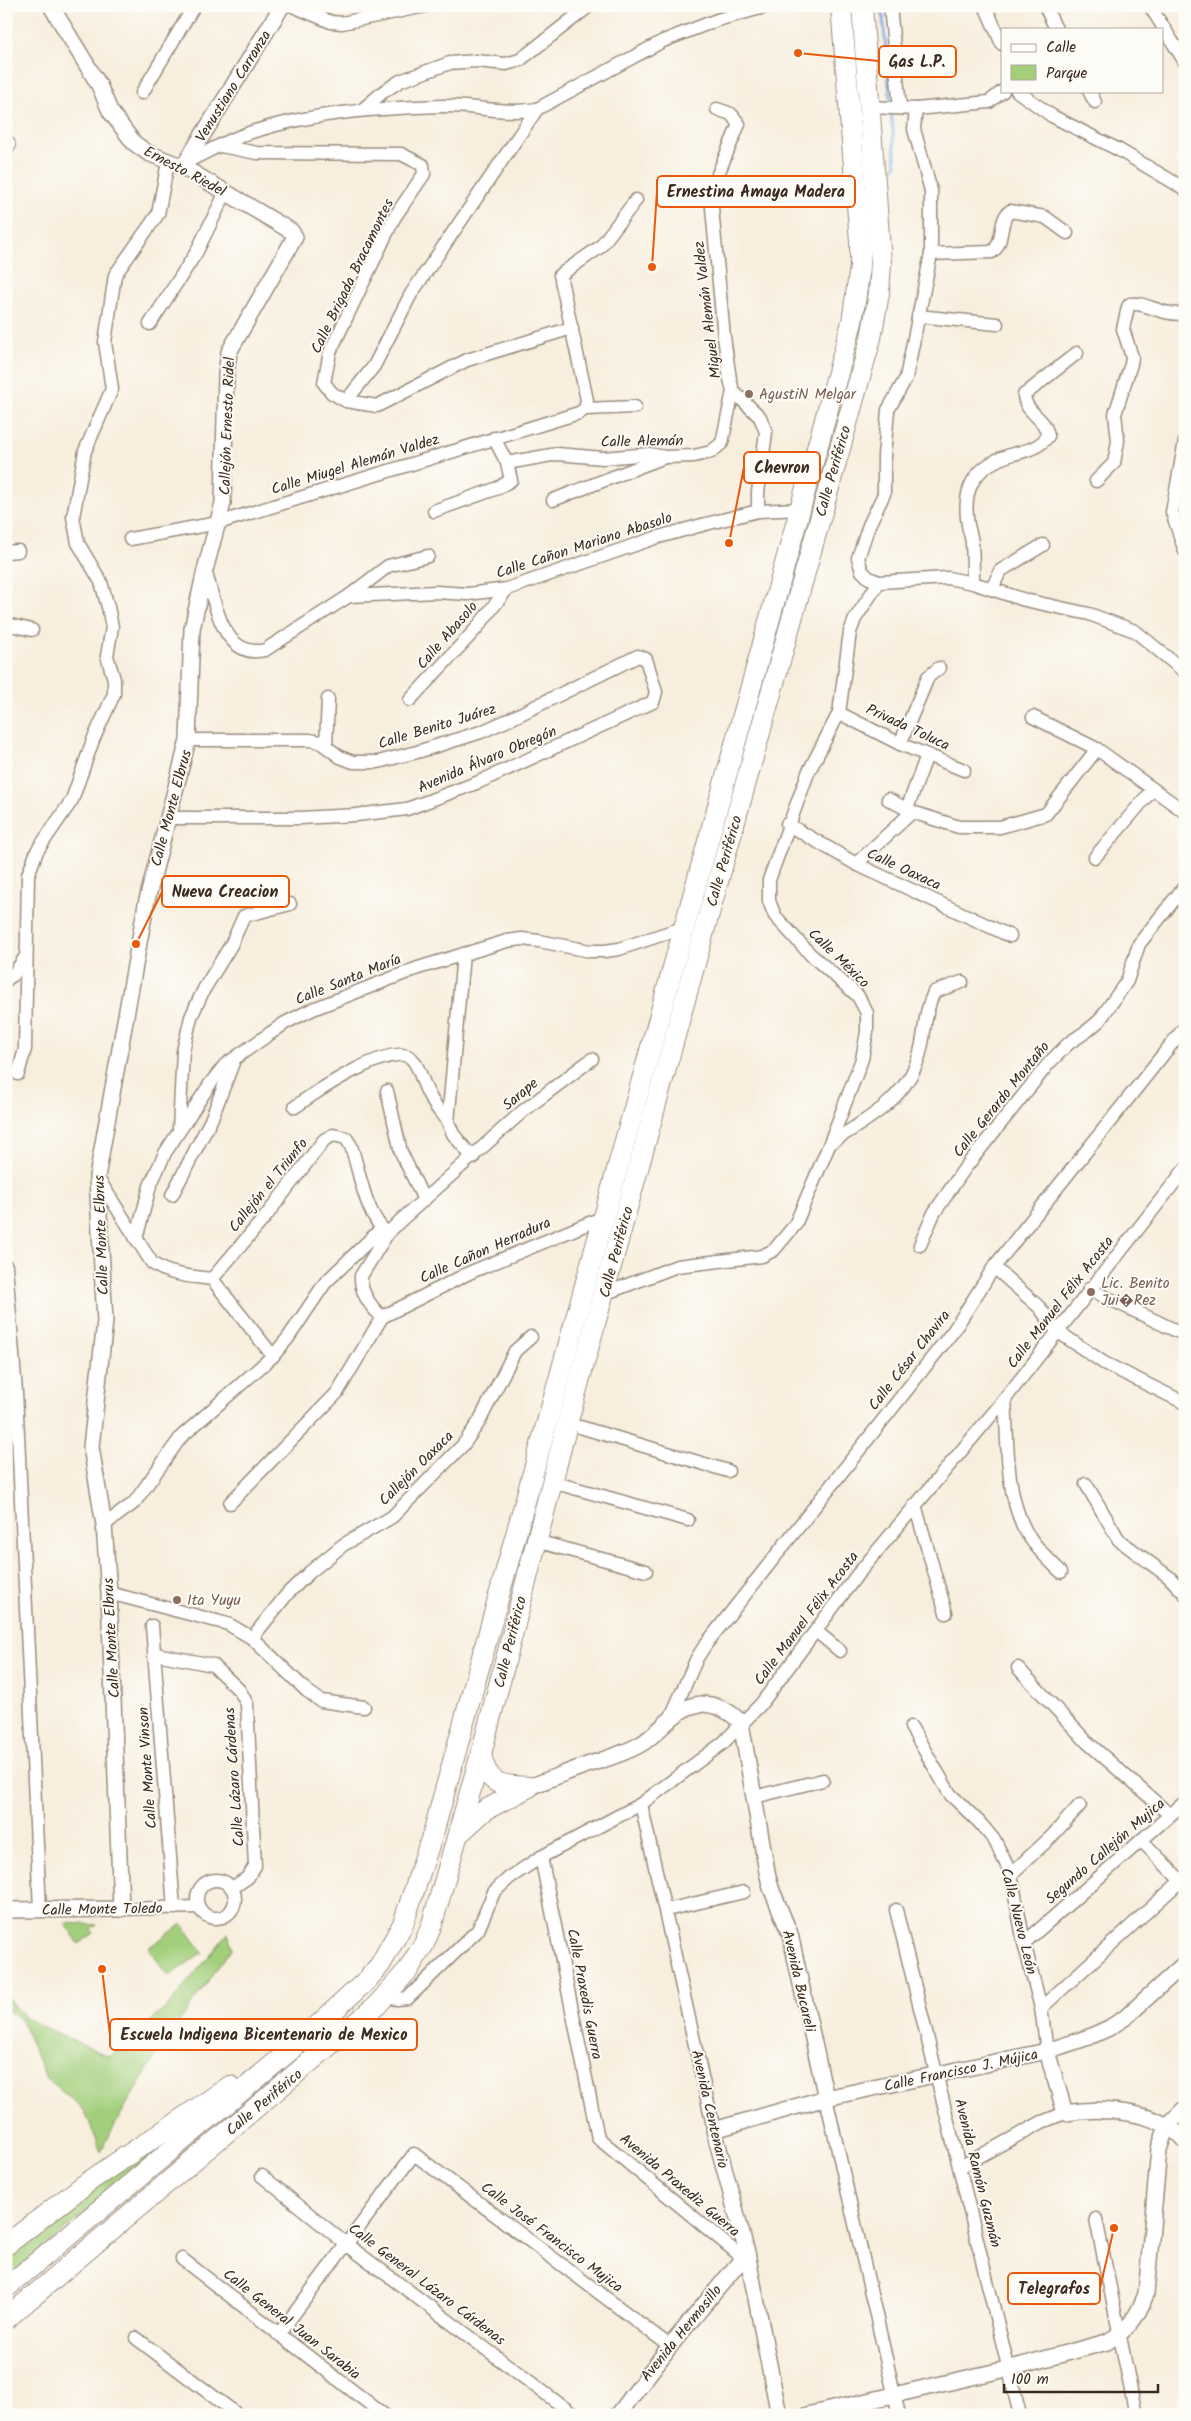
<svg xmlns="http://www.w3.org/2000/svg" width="1191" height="2421" font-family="Kalam,sans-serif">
  <rect width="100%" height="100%" fill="#fdfcf7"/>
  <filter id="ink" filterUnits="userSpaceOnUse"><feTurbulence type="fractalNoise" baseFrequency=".02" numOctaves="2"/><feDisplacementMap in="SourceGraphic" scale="10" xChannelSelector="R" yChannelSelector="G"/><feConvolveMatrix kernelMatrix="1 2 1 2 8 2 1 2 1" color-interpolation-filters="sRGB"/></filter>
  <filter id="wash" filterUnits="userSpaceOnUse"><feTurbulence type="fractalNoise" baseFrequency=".0096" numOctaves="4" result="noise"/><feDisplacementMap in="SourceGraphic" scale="20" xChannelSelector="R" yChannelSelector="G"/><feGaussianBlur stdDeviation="1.12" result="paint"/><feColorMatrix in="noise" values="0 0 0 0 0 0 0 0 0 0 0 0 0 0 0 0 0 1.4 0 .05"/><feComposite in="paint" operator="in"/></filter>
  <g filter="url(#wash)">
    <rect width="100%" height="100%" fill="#f8eedd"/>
    <g fill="#a3cf7b" stroke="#6f7c4c">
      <polygon points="65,1923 97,1925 91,1929 94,1933 79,1944"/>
      <polygon points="182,1924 203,1952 169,1976 148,1948"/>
      <path d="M228 1933 232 1948C184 2014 137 2079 101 2152L85 2111 46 2078 22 2022 6 2009V1996L27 2019 110 2057 168 2006Z"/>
      <polygon points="219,2100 6,2279 6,2258 45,2224"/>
    </g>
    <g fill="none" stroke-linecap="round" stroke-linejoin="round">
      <g stroke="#74a5de" stroke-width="3">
        <polyline points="882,6 891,105"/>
        <polyline points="891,111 896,167"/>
      </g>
    </g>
  </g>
  <g filter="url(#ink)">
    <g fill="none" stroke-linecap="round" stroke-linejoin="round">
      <defs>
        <g id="minor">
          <polyline points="293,6 331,22 342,23 425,6"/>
          <polyline points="890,6 900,108"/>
          <polyline points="985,6 1002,44"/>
          <polyline points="1045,6 1056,29"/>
          <polyline points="1150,6 1185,62"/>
          <polyline points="1017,91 1052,116 1119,150 1185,189"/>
          <polyline points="1089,91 1095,102"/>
          <polyline points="142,93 194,6"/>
          <polyline points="870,107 916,109 989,102 1003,91"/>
          <polyline points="717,109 731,114 739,124 718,174 712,208 724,337 730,379 733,391 760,417 766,432 758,492 758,511"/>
          <polyline points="916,109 914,129 931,191 931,254 906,378 888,410 884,456 884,494 869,525 858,558 862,571 869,578 879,582 948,578 973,583 1025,600 1089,614 1135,631 1185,672"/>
          <polyline points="362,110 383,92 400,81 450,63 476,61 506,64 520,60 589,6"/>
          <polyline points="221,146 257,153 401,154 423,165 424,174 394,218 330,352 324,383 332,393 346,401 377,406 467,360 572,328"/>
          <path d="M186 162C208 152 231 138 255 131 316 112 380 108 443 106 474 105 506 115 537 109L663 41 717 20 768 6"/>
          <path d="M931 254 992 252C1005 243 998 220 1010 211L1045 217 1067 233"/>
          <polyline points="918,316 997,324"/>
          <polyline points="150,324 196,253 226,192"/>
          <polyline points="346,401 374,366 411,294 537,109"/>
          <polyline points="585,409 587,400 560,275 600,247 636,200"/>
          <polyline points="585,409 635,407"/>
          <polyline points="1185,441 1172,512 1185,551"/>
          <polyline points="507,463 557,454 603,458 649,454 665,457 694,456 711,452 722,443 733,391"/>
          <path d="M1096 481 1114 463 1118 441 1115 414 1131 364 1132 357 1123 329 1128 307 1130 304C1145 301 1163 317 1185 313"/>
          <polyline points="553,500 665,457"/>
          <polyline points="434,511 498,488 511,480 507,463 494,438"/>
          <polyline points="130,539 218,523 579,413 585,409"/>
          <polyline points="6,552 18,551"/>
          <path d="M205 570C215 601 222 660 265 650L349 596 436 592 468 594 507 589 655 538 702 525 758 511 800 509"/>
          <path d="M973 583C973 570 973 557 972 544 972 538 969 531 968 525 962 490 973 468 1007 456 1022 451 1038 450 1048 436 1045 416 1025 414 1024 395L1077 353"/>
          <polyline points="992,589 1000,571 1043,545"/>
          <polyline points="349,596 388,566 428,556"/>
          <polyline points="6,624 32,630"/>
          <polyline points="410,700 476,629 507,589"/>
          <polyline points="839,713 900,744 964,770"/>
          <polyline points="1033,717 1097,749 1185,812"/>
          <polyline points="900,744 928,677 939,668"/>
          <polyline points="326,746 328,699"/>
          <polyline points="888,799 912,812 959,827 1000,827 1046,814 1097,749"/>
          <polyline points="907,809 927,755"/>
          <polyline points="169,818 300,818 356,815 407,809 479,782 653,702 656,692 646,659 638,656 506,721 481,732 417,752 378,762 353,762 340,757 320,742 310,740 188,740"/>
          <polyline points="787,824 856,864 1010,936"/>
          <polyline points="1095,857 1153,789"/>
          <polyline points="856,864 912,812"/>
          <polyline points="463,954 448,1122 453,1134 473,1158"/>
          <polyline points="6,980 14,974 26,956"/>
          <polyline points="18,1074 25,1049 28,875 37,851 72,800 93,740 114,694 114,679 107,656 112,627 108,607 101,582 78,543 73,517 85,451 112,389 105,342 115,275 158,214 168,162"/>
          <polyline points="387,1091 401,1152 424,1200"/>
          <path d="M295 1107C311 1095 394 1039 412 1059 419 1066 422 1081 427 1091 432 1103 440 1112 448 1122"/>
          <polyline points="179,1129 183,1051 191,1017 204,989 231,945 244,916 290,904"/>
          <path d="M830 1143C866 1120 906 1100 919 1056 926 1034 923 1015 934 992L962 982"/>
          <path d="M97 1177 152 1263C170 1276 190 1276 212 1279L273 1356"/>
          <polyline points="172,1195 211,1120 234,1060"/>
          <polyline points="136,1239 150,1186 165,1153 210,1084 225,1065 285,1023 313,1009 418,968 507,941 522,939 539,941 590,951 605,951 619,949 685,927"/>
          <polyline points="920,1245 934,1213 965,1168 1049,1063 1069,1043 1087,1031 1099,1021 1127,981 1139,944 1185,886"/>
          <polyline points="6,1266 16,1392 40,1910"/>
          <polyline points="994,1267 1039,1307 1057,1331 1104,1363 1185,1403"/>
          <path d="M212 1279 266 1216 324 1140 333 1135 346 1138 351 1146C361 1176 364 1211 387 1234"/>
          <polyline points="1089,1289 1185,1335"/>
          <polyline points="604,1294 677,1266 762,1256 774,1250 795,1225 830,1143 862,1059 867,1032 867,1013 858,996 810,954 775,916 769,901 769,880 808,773 839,713 850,632 855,619 879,582"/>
          <path d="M382 1317C370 1306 360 1293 361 1276L387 1234 400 1221 523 1111 592 1059"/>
          <polyline points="382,1317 471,1272 604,1217"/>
          <path d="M1005 1399C1008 1441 1005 1489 1024 1528 1033 1545 1047 1558 1061 1572"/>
          <polyline points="580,1427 728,1471"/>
          <polyline points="1086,1484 1119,1540 1169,1577 1185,1594"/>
          <polyline points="563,1485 688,1520"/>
          <polyline points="230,1503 337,1393 382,1317"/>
          <polyline points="915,1505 946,1613"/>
          <polyline points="104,1525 134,1503 181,1437 273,1356 288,1338 325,1283 382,1228"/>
          <polyline points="547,1544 646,1571"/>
          <polyline points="109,1593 228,1624 252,1638 307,1691 321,1701 364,1707"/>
          <polyline points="152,1626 174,1908"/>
          <polyline points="816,1631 840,1651"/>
          <polyline points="252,1638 288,1593 310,1572 343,1545 392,1517 463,1445 479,1422 515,1351 531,1337"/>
          <polyline points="156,1654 213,1665 240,1691 247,1704 255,1866 247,1878 232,1888"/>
          <polyline points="1018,1668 1087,1742 1170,1815"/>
          <polyline points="670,1719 697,1658 706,1644 954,1330 994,1267 1185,1027"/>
          <polyline points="911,1727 950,1794 980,1823 995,1841 1011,1874 1024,1943 1041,2008 1047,2051"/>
          <polyline points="754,1797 823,1780"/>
          <polyline points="641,1804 714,2130"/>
          <polyline points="1141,1840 1185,1885"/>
          <polyline points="541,1857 598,2138 743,2258"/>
          <polyline points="1011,1874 1051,1837 1080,1805"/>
          <circle cx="216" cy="1899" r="19"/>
          <polyline points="121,1909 198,1907"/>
          <polyline points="666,1910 744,1892"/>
          <polyline points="896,1910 1020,2415"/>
          <polyline points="1024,1943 1185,1802"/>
          <polyline points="386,1997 397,1999 408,1998 478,1930 494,1892 509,1878 541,1857 641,1804 723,1743 761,1704 857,1575 1005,1399 1185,1169"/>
          <polyline points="1041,2008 1185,1877"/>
          <polyline points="826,2098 899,2415"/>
          <polyline points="960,2167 1042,2122 1065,2113"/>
          <polyline points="262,2176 346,2244 574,2415"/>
          <polyline points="1096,2219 1136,2415"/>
          <polyline points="182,2259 384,2415"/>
          <polyline points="278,2335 414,2154 670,2346"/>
          <polyline points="136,2338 238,2415"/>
        </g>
        <g id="tertiary">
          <polyline points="183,167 282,6"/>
          <path d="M529 1787C548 1780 567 1772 587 1765 605 1759 624 1754 641 1744 661 1732 676 1706 701 1704 716 1704 732 1712 741 1723L767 1872 771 1888 790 1934 826 2098"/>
          <polyline points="6,1910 121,1909 109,1593 104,1525 91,1447 105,1321 97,1177 146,904 188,740 192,629 205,570 223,503 226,374 229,352 295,237 291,231 183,167 148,153 134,143 110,111 99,85 51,6"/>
          <path d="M1047 2051 1065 2113C1101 2107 1160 2110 1185 2141"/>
          <polyline points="618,2415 670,2346 747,2253"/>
          <polyline points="779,2415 747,2253 714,2130 826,2098 1047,2051 1089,2037 1109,2028 1126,2017 1185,1963"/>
          <path d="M807 2415 1011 2368 1107 2342C1129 2329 1137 2318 1146 2294L1159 2149 1167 2126 1185 2108"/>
        </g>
        <polyline id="secondary" points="6,144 6,146"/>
        <g id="trunk">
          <path d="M481 1754C487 1785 500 1786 529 1787"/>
          <polyline points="460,1833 485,1810 529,1787"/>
          <polyline points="6,2245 88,2182 230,2086"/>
          <polyline points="6,2288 293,2048 367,1980 380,1965 403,1924 434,1830 852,322 860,267 860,241 841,6"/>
          <polyline points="6,2319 377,2005 408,1970 424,1944 432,1924 481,1754 568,1421 706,924 871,338 879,293 881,263 862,6"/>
        </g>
      </defs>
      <use href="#minor" stroke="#9a8c7e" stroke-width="15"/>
      <use href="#tertiary" stroke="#9a8c7e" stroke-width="18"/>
      <use href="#secondary" stroke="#9a8c7e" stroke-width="20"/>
      <use href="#trunk" stroke="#9a8c7e" stroke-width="22"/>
      <use href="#minor" stroke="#fff" stroke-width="12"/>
      <use href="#tertiary" stroke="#fff" stroke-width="15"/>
      <use href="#secondary" stroke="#fff" stroke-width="18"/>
      <use href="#trunk" stroke="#fff" stroke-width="20"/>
    </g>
  </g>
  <g fill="#8d6e63" stroke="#fdfcf7" stroke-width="2">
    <circle cx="749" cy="394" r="5"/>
    <circle cx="1091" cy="1292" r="5"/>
    <circle cx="177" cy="1600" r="5"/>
  </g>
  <g text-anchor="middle" stroke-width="4" stroke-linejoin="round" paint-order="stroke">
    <g font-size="15" fill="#3b2a1e" stroke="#fdfcf7">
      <text transform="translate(233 86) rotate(-58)" y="5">Venustiano Carranza</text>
      <text transform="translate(185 171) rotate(28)" y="5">Ernesto Riedel</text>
      <text transform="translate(352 276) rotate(-64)" y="5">Calle Brigada Bracamontes</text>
      <text transform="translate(707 310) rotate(-97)" y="5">Miguel Alemán Valdez</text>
      <text transform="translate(227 426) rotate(-88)" y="5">Callejón Ernesto Ridel</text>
      <text transform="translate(642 441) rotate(-1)" y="5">Calle Alemán</text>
      <text transform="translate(355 464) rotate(-17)" y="5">Calle Miugel Alemán Valdez</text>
      <text transform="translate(833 471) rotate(-74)" y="5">Calle Periférico</text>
      <text transform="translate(584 545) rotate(-18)" y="5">Calle Cañon Mariano Abasolo</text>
      <text transform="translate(447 635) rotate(-49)" y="5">Calle Abasolo</text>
      <text transform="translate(437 726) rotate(-17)" y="5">Calle Benito Juárez</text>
      <text transform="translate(908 727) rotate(25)" y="5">Privada Toluca</text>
      <text transform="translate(487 759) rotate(-23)" y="5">Avenida Álvaro Obregón</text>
      <text transform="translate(171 808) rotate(-75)" y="5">Calle Monte Elbrus</text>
      <text transform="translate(724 861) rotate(-74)" y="5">Calle Periférico</text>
      <text transform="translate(904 869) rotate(25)" y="5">Calle Oaxaca</text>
      <text transform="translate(839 958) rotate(44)" y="5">Calle México</text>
      <text transform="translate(348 979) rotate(-22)" y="5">Calle Santa María</text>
      <text transform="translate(520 1094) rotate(-40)" y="5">Sarape</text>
      <text transform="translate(1001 1099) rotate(-51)" y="5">Calle Gerardo Montaño</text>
      <text transform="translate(268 1185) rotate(-51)" y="5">Callejón el Triunfo</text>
      <text transform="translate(101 1235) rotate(-92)" y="5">Calle Monte Elbrus</text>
      <text transform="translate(485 1250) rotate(-24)" y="5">Calle Cañon Herradura</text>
      <text transform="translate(616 1252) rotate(-75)" y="5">Calle Periférico</text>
      <text transform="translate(1060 1302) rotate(-52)" y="5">Calle Manuel Félix Acosta</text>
      <text transform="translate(909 1360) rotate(-52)" y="5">Calle César Chavira</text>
      <text transform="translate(416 1468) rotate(-45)" y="5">Callejón Oaxaca</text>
      <text transform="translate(806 1618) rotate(-53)" y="5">Calle Manuel Félix Acosta</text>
      <text transform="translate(111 1638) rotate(-93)" y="5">Calle Monte Elbrus</text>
      <text transform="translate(510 1642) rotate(-76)" y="5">Calle Periférico</text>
      <text transform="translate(147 1768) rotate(-94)" y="5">Calle Monte Vinson</text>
      <text transform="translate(234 1777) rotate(-94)" y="5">Calle Lázaro Cárdenas</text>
      <text transform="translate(1105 1851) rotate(-41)" y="5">Segundo Callejón Mujica</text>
      <text transform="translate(102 1909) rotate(-1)" y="5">Calle Monte Toledo</text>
      <text transform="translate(1019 1921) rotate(76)" y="5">Calle Nuevo León</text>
      <text transform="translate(799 1981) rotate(77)" y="5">Avenida Bucareli</text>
      <text transform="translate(585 1994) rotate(79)" y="5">Calle Praxedis Guerra</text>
      <text transform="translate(961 2070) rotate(-12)" y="5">Calle Francisco J. Mújica</text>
      <text transform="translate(264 2102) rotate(-40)" y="5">Calle Periférico</text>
      <text transform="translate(710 2109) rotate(77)" y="5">Avenida Centenario</text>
      <text transform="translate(978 2173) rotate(76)" y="5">Avenida Ramón Guzmán</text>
      <text transform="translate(680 2185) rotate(40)" y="5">Avenida Praxediz Guerra</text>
      <text transform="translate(552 2237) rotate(37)" y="5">Calle José Francisco Mujica</text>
      <text transform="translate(427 2284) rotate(37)" y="5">Calle General Lázaro Cárdenas</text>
      <text transform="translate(292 2324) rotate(38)" y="5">Calle General Juan Sarabia</text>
      <text transform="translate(681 2333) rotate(-51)" y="5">Avenida Hermosillo</text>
    </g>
    <g font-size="15" fill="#785e54" stroke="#fdfcf7" text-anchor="start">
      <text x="759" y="399">AgustiN Melgar</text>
      <text x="1101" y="1288">Lic. Benito<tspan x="1101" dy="17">Jui�Rez</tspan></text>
      <text x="187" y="1605">Ita Yuyu</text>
    </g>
  </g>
  <path fill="none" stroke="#e8590c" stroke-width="2" d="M798 53L879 61M652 267L657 191M729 543L744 467M136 944L162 892M102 1969L110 2035M1114 2228L1100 2288"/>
  <g fill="#e8590c" stroke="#fdfcf7" stroke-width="2">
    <circle cx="798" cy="53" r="5"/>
    <circle cx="652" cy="267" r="5"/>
    <circle cx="729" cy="543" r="5"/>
    <circle cx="136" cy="944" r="5"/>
    <circle cx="102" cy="1969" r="5"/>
    <circle cx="1114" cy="2228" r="5"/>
  </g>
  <g fill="#fdfcf7" stroke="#e8590c" stroke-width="2">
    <rect x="879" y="46" width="77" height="31" rx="5"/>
    <rect x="657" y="176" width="198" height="31" rx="5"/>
    <rect x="744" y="452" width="76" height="31" rx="5"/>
    <rect x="162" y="876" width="127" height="31" rx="5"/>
    <rect x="110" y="2019" width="307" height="31" rx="5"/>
    <rect x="1008" y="2273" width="92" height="31" rx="5"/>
  </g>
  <g font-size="16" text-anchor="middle" font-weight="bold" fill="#3b2a1e">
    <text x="917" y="67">Gas L.P.</text>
    <text x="756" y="197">Ernestina Amaya Madera</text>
    <text x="782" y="473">Chevron</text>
    <text x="225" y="897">Nueva Creacion</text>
    <text x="264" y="2040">Escuela Indigena Bicentenario de Mexico</text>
    <text x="1054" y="2294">Telegrafos</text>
  </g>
  <rect width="1191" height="2421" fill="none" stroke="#fdfcf7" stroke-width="25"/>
  <rect x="1001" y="28" width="162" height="65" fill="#fdfcf7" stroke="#afa8a0"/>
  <rect x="1011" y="44" width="25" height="8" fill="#ffffff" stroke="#afa8a0"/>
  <text x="1046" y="52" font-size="15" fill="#3b2a1e">Calle</text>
  <rect x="1011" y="65" width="25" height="15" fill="#a3cf7b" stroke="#afa8a0"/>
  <text x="1046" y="78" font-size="15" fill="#3b2a1e">Parque</text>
  <path d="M1004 2384v8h154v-8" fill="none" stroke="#3b2a1e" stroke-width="2.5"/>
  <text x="1011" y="2384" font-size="15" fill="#3b2a1e" stroke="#fdfcf7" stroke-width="4" paint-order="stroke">100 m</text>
</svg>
